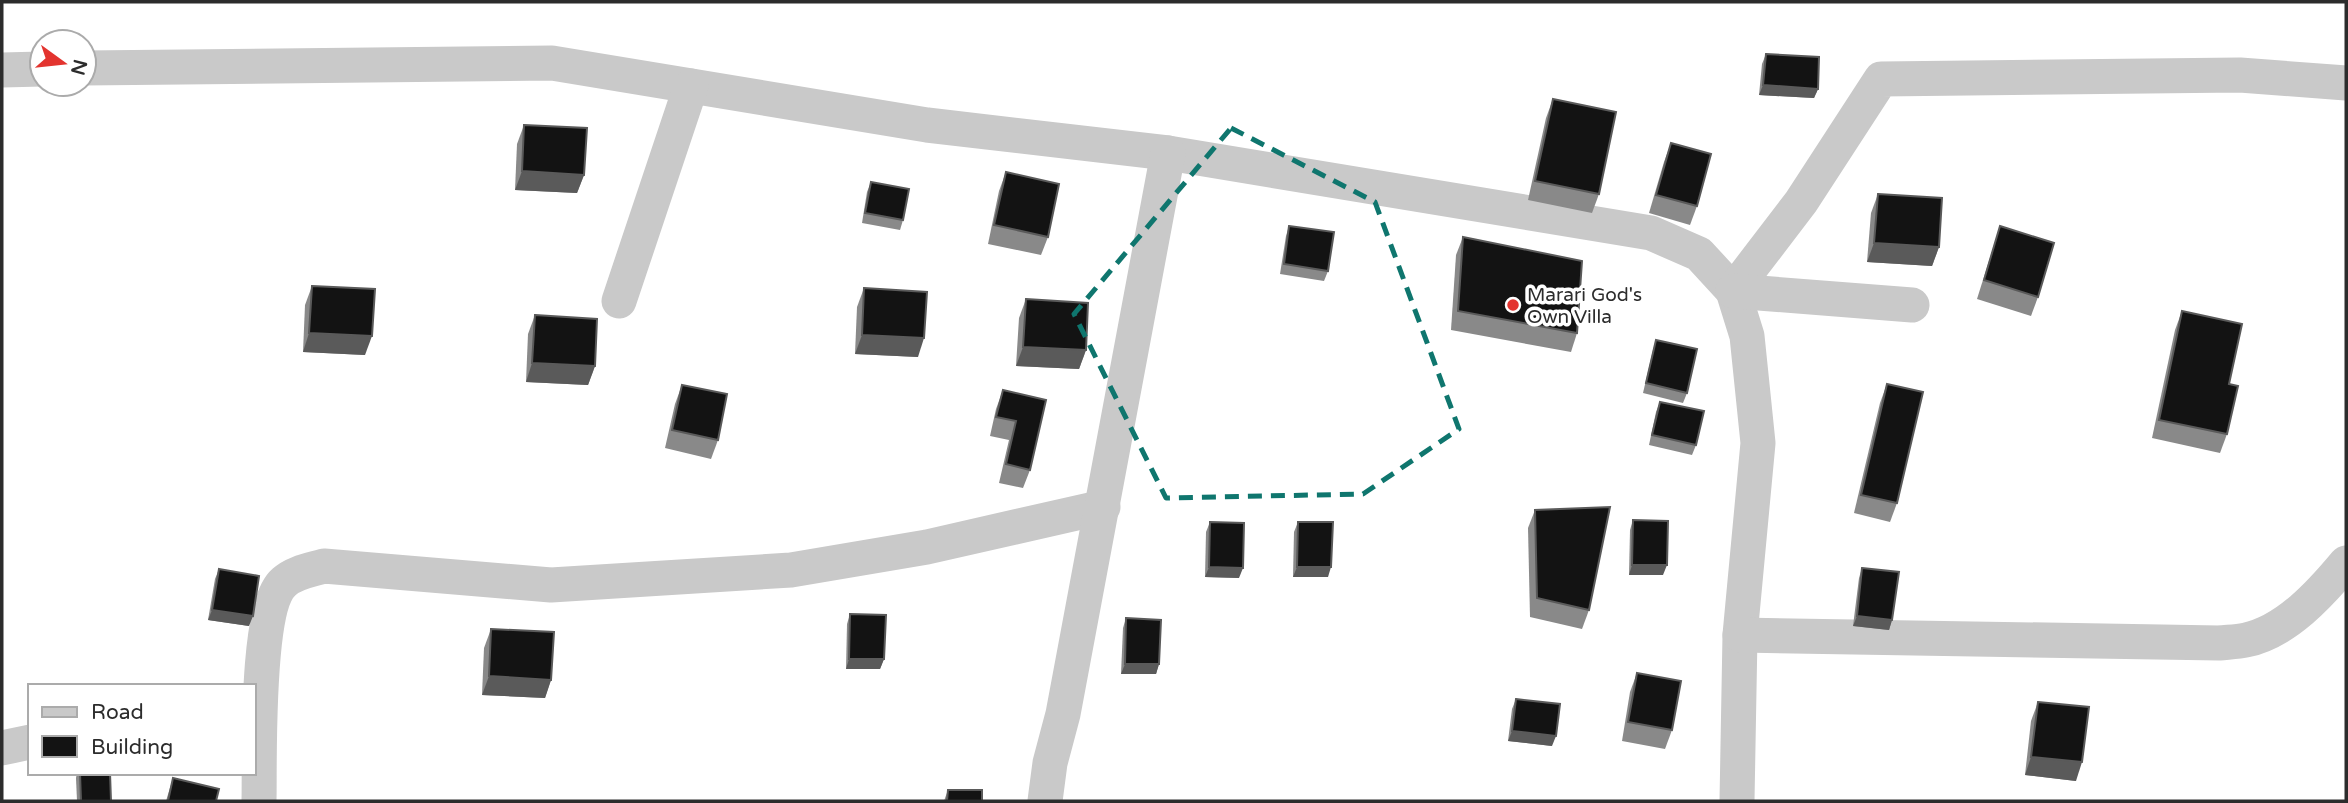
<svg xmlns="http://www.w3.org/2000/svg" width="2348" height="803" font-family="'Varela Round',sans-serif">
  <rect width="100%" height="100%" fill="#fff"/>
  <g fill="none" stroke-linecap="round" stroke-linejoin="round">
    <g stroke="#c9c9c9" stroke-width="35">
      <polyline points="84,68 552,63 927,125 1168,153 1651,233 1699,254 1733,291 1747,336 1758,443 1740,635 1737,801"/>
      <polyline points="2,70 42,69"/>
      <polyline points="1733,291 1801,202 1881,79 2240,75 2346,83"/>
      <polyline points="1733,291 1912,305"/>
      <polyline points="619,301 691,86"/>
      <path d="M1740 635 2219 643C2228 642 2237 642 2246 640 2286 632 2321 593 2346 563"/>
      <polyline points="2,748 30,742"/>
      <path d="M259 801C260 760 255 607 284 582 295 572 311 570 324 566L551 585 791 570 927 547 1103 507"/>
      <polyline points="1045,801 1050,763 1063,714 1168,153"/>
    </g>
  </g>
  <g fill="#898989">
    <polygon points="1766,54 1818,89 1814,98 1759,95 1762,64"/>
    <polygon points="1553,99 1599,194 1592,213 1528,200 1546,118"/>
    <polygon points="524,125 584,175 577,193 515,190 517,144"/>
    <polygon points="1671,143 1697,206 1690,225 1649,213 1664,162"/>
    <polygon points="1006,172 1048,237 1041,255 988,244 999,191"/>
    <polygon points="871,182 903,220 900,230 862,223 867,192"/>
    <polygon points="1878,194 1939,247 1932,266 1867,262 1871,213"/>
    <polygon points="1289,226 1328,271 1324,281 1280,274 1286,236"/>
    <polygon points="2000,226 2038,297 2031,316 1977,299"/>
    <polygon points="1463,237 1577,333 1571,352 1451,330 1456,255"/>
    <polygon points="312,286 365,355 303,352 305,305"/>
    <polygon points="864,288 918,357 855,354 857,307"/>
    <polygon points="1026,299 1086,350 1079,369 1016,366 1019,318"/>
    <polygon points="2182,311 2229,384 2227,434 2220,453 2152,438 2175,330"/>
    <polygon points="535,315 595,366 588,385 526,382 528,334"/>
    <polygon points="1656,340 1687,393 1683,403 1643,393 1653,350"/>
    <polygon points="1887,384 1897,503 1890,522 1854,513 1880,403"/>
    <polygon points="682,385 718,440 711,459 665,448 675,404"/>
    <polygon points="1003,390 1046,400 1030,470 1023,488 999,483 1009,440 990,436 996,409"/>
    <polygon points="1660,402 1696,445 1692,455 1649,445 1656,412"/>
    <polygon points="1535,510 1589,610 1582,629 1530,617 1528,528"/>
    <polygon points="1633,520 1663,575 1629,575 1630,530"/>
    <polygon points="1210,522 1239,578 1205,577 1206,532"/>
    <polygon points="1298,522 1328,577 1293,577 1294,532"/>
    <polygon points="1862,568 1892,620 1889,630 1853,626 1859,578"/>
    <polygon points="219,569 249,626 208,620 215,579"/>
    <polygon points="850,614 884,659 880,669 846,669 847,624"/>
    <polygon points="1126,618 1159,664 1156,674 1121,674 1123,628"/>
    <polygon points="491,629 551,680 545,698 482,695 484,648"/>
    <polygon points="1637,673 1672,730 1665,749 1622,741 1630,692"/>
    <polygon points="1516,699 1552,746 1508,741 1512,709"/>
    <polygon points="2038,702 2076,781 2025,775 2031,721"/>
    <polygon points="77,773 110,773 111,801 77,801 76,778"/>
    <polygon points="173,778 216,801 166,801"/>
    <polygon points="948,790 982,801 944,801"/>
  </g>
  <g fill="#5a5a5a">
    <polygon points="1763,85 1818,89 1814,98 1759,95"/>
    <polygon points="522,171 584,175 577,193 515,190"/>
    <polygon points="1874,243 1939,247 1932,266 1867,262"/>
    <polygon points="309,333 372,336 365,355 303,352"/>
    <polygon points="862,335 924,338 918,357 855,354"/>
    <polygon points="1023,347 1086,350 1079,369 1016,366"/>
    <polygon points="532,363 595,366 588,385 526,382"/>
    <polygon points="1632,565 1667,565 1663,575 1629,575"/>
    <polygon points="1209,567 1243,568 1239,578 1205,577"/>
    <polygon points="1297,567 1331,567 1328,577 1293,577"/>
    <polygon points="212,610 253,616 249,626 208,620"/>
    <polygon points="1857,616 1892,620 1889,630 1853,626"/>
    <polygon points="849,659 884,659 880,669 846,669"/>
    <polygon points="1125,664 1159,664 1156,674 1121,674"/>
    <polygon points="489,676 551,680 545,698 482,695"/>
    <polygon points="1512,731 1556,736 1552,746 1508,741"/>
    <polygon points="2031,757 2082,762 2076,781 2025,775"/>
  </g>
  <g fill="#131313" stroke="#5a5a5a" stroke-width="2">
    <polygon points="1766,54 1819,57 1818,89 1763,85"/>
    <polygon points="1553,99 1616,112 1599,194 1535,181"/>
    <polygon points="524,125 587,128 584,175 522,171"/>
    <polygon points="1671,143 1711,154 1697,206 1656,195"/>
    <polygon points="1006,172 1059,184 1048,237 994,225"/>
    <polygon points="871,182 909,189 903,220 865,213"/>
    <polygon points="1878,194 1942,198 1939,247 1874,243"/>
    <polygon points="1289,226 1334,232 1328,271 1284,264"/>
    <polygon points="2000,226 2054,243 2038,297 1984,280"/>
    <polygon points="1463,237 1582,261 1577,333 1458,311"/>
    <polygon points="312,286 375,289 372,336 309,333"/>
    <polygon points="864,288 927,292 924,338 862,335"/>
    <polygon points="1026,299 1088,303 1086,350 1023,347"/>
    <polygon points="2182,311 2242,324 2229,384 2238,386 2227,434 2159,420"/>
    <polygon points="535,315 597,319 595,366 532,363"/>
    <polygon points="1656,340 1697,349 1687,393 1646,383"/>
    <polygon points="1887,384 1923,392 1897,503 1861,495"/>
    <polygon points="682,385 727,394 718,440 672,430"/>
    <polygon points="1003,390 1046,400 1030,470 1006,464 1016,421 996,417"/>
    <polygon points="1660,402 1704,411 1696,445 1652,435"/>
    <polygon points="1610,507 1589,610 1537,598 1535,510"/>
    <polygon points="1633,520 1668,521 1667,565 1632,565"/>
    <polygon points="1210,522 1244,523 1243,568 1209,567"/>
    <polygon points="1298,522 1333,522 1331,567 1297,567"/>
    <polygon points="1862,568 1899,572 1892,620 1857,616"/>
    <polygon points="219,569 259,576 253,616 212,610"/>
    <polygon points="850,614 886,615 884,659 849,659"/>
    <polygon points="1126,618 1161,620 1159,664 1125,664"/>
    <polygon points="491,629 554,632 551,680 489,676"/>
    <polygon points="1637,673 1681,681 1672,730 1628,722"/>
    <polygon points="1516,699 1560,704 1556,736 1512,731"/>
    <polygon points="2038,702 2089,707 2082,762 2031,757"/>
    <polygon points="80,773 110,773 111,801 81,801"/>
    <polygon points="173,778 219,789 216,801 168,801"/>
    <polygon points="948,790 982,790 982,801 947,801"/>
  </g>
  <path fill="none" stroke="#0f766e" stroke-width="5" stroke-dasharray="14 9" stroke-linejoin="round" d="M1231 128 1375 202 1459 429 1363 494 1166 498 1074 314Z"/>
  <circle fill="#e3342f" stroke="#fff" stroke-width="2.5" cx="1513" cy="305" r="7"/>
  <g text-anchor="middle" stroke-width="7" stroke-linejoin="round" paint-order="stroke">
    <g font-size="19" fill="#2c2c2c" stroke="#fff" text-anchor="start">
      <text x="1527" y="301">Marari God's<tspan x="1527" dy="22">Own Villa</tspan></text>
    </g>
  </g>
  <rect width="2348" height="803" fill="none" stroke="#2c2c2c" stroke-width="7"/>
  <rect x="28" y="684" width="228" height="91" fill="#ffffff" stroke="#ababab" stroke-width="2"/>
  <rect x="42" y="707" width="35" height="10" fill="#c9c9c9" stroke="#ababab" stroke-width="2"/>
  <text x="91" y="719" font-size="21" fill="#2c2c2c">Road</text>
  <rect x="42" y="736" width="35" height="21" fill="#131313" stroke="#ababab" stroke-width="2"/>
  <text x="91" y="754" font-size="21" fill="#2c2c2c">Building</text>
  <g transform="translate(63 63) rotate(105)"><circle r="33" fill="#ffffff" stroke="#ababab" stroke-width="2"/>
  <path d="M0-5L12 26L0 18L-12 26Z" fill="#e3342f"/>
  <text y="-10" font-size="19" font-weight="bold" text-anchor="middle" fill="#2c2c2c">N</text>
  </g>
</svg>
